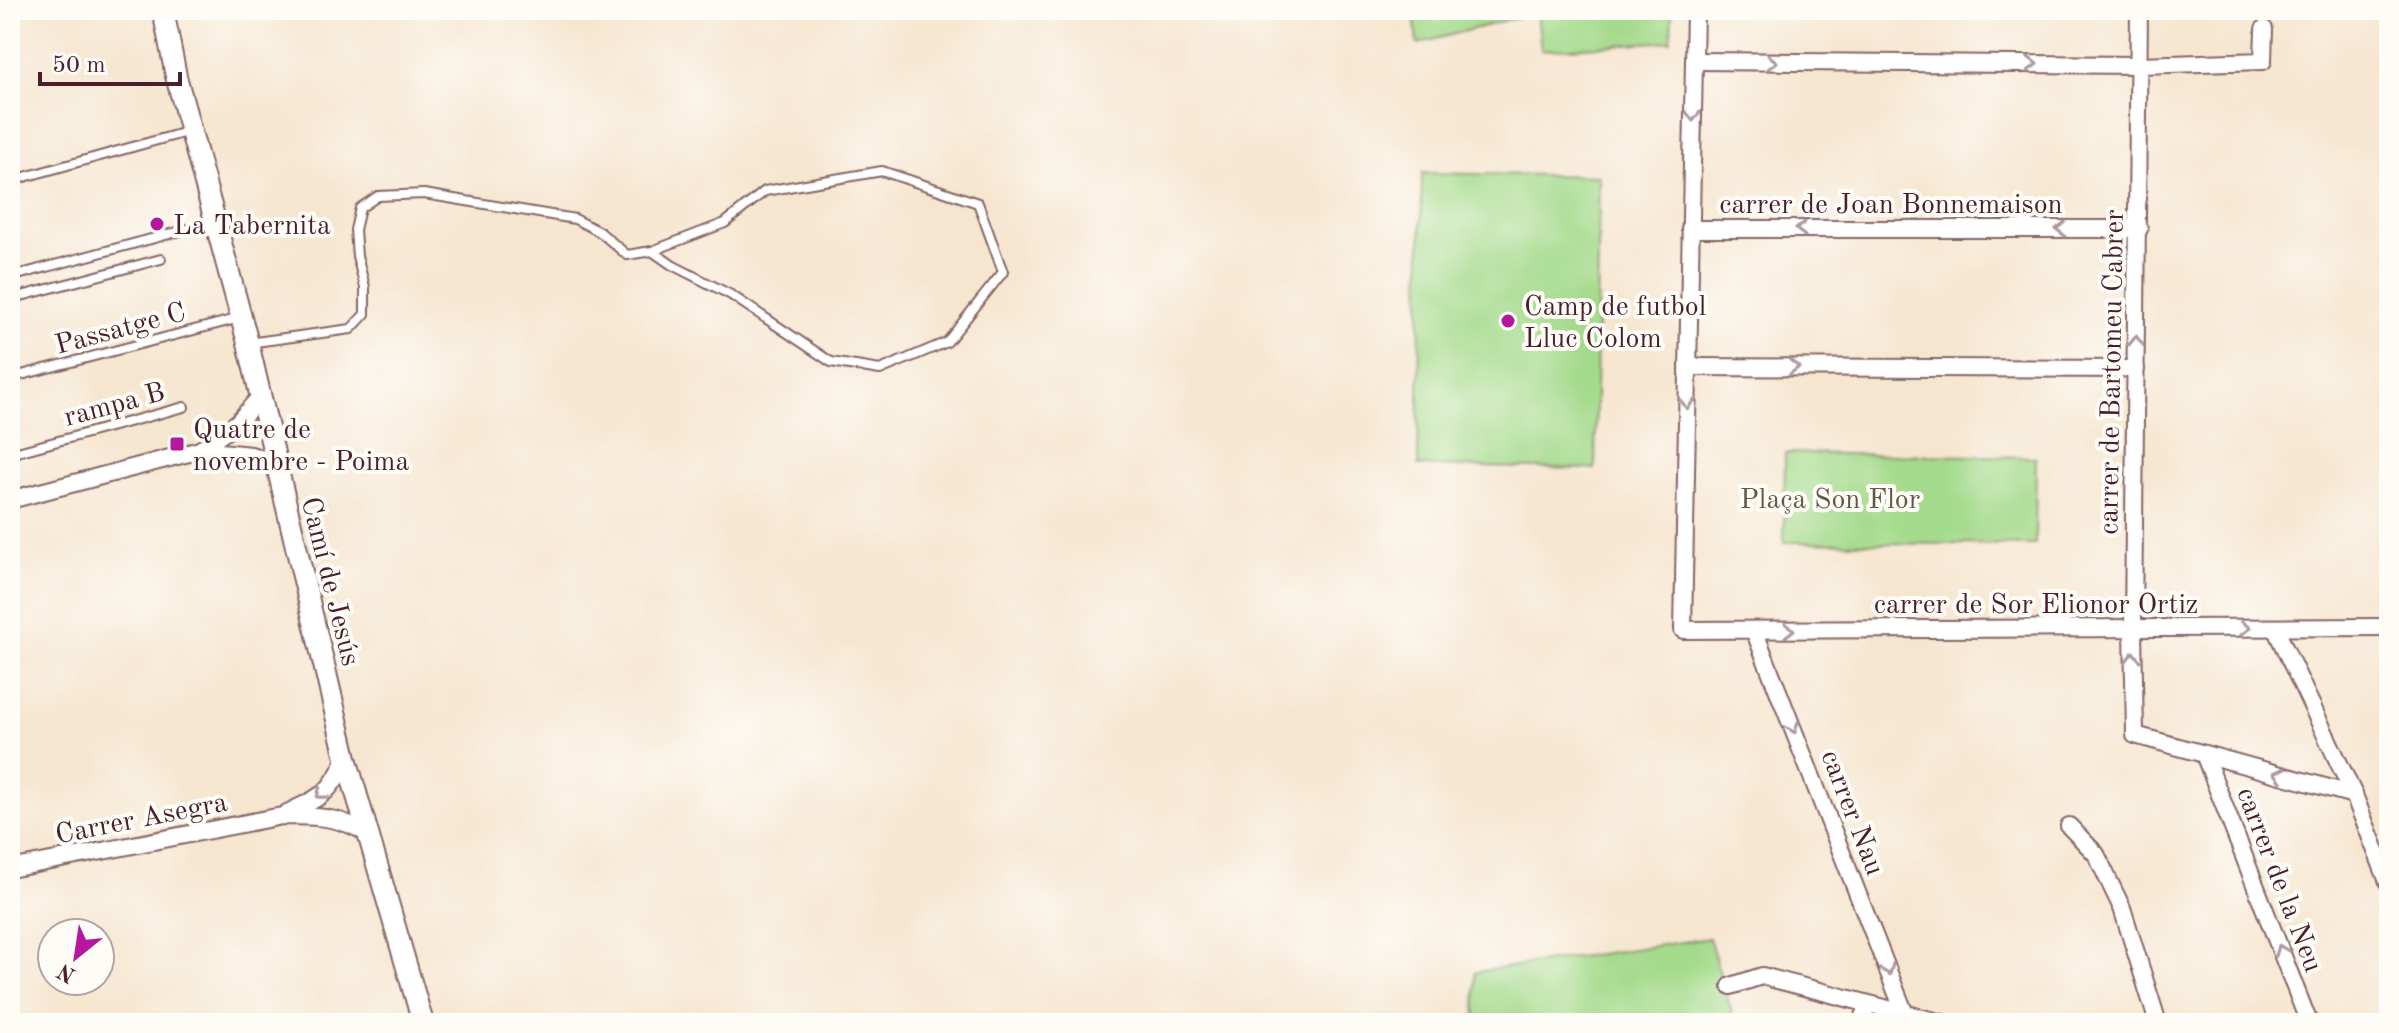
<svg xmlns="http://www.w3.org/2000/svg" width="2399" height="1033" font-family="'Old Standard TT',serif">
  <rect width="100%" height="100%" fill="#fdfcf7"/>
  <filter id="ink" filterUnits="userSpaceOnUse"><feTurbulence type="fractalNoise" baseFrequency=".0125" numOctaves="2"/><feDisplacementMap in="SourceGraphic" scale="16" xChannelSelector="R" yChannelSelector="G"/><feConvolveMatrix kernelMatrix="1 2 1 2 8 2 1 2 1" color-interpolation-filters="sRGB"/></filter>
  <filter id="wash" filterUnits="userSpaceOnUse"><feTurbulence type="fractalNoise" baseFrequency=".006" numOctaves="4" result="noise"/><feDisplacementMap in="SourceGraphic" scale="32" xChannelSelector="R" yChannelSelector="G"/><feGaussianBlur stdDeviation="1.8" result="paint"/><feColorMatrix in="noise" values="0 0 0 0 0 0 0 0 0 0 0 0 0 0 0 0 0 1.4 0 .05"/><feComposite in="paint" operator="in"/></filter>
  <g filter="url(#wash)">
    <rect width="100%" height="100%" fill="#f6e6d0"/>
    <g fill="#a4da8b" stroke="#777c5b" stroke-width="2">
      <polygon points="1414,10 1672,10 1671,41 1541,50 1537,12 1417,44"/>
      <polygon points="1422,173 1599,176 1595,469 1418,466"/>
      <polygon points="1785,453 2036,457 2035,545 1784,542"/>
      <polygon points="1709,938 1735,1023 1476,1023 1475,972"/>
    </g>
  </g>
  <g filter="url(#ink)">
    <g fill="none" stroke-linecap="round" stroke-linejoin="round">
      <defs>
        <g id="service">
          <polyline points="10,181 190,131"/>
          <polyline points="10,277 214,222"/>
          <polyline points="10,299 161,259"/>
          <polyline points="248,343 351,329 365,314 365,287 357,256 355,230 360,208 378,196 424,194 575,219 600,232 627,255 652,251 672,265 731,295 831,362 880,370 947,342 1003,272 978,203 882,171 765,191 725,223 652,251"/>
          <polyline points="10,378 240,318"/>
          <polyline points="10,454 184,407"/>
        </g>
        <g id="minor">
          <polyline points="1695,10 1683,630 2389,627"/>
          <polyline points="2139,10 2133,628 2135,735 2354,795"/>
          <polyline points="1694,61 2139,65 2263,61 2264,29"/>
          <polyline points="1690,229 2139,229"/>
          <polyline points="1688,367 2136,369"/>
          <polyline points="200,450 238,422 259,398"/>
          <polyline points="10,500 200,450 251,455 276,464"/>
          <polyline points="2275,628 2354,795 2389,884"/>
          <polyline points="1754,630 1905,1014"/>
          <polyline points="2204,754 2309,1023"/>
          <path d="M287 813C321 797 331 794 346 758"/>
          <polyline points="2069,826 2096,854 2122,908 2158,1023"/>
          <path d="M10 869 282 816C315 816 340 816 368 834"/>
          <polyline points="1731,986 1762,976 1942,1023"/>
          <polyline points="1861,1023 1867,1005"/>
        </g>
        <polyline id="tertiary" points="163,10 176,76 248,343 346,758 423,1023"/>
      </defs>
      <use href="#service" stroke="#866565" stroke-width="12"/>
      <use href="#minor" stroke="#866565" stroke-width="20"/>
      <use href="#tertiary" stroke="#866565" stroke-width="24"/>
      <use href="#service" stroke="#fff" stroke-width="8"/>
      <use href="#minor" stroke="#fff" stroke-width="16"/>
      <use href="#tertiary" stroke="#fff" stroke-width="20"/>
    </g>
    <defs><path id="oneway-chevron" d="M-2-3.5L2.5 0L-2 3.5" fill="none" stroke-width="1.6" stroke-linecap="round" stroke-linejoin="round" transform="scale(2)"/></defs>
    <g stroke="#ae9aa0">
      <use href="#oneway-chevron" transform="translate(1772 62)"/>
      <use href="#oneway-chevron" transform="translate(2032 64)"/>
      <use href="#oneway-chevron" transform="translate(1693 116) rotate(91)"/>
      <use href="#oneway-chevron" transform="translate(1801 229) rotate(180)"/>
      <use href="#oneway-chevron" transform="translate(2061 229) rotate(180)"/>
      <use href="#oneway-chevron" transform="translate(2136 341) rotate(-89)"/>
      <use href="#oneway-chevron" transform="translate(1794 367)"/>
      <use href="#oneway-chevron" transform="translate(1687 404) rotate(91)"/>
      <use href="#oneway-chevron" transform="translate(2245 628)"/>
      <use href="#oneway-chevron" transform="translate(1789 630)"/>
      <use href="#oneway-chevron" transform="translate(2133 657) rotate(-91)"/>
      <use href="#oneway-chevron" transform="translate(1793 728) rotate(69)"/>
      <use href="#oneway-chevron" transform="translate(2279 774) rotate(-165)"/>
      <use href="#oneway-chevron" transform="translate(321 794) rotate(142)"/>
      <use href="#oneway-chevron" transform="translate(2281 950) rotate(-111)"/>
      <use href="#oneway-chevron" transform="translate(1888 970) rotate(69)"/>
    </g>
  </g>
  <g fill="#b5179e" stroke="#fdfcf7" stroke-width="3">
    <circle cx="157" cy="224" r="8"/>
    <circle cx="1508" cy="321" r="8"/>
    <rect x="169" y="436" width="16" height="16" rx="4"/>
  </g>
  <g text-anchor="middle" stroke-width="8" stroke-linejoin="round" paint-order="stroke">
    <g font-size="28" fill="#4a1f2b" stroke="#fdfcf7">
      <text x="1891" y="213">carrer de Joan Bonnemaison</text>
      <text transform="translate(120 327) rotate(-15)" y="10">Passatge C</text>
      <text transform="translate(2110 372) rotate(-89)" y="10">carrer de Bartomeu Cabrer</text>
      <text transform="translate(114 403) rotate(-15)" y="10">rampa B</text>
      <text transform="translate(332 581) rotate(76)" y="10">Camí de Jesús</text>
      <text x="2036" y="613">carrer de Sor Elionor Ortiz</text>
      <text transform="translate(1854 812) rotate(69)" y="10">carrer Nau</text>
      <text transform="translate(141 817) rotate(-11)" y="10">Carrer Asegra</text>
      <text transform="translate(2281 879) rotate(69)" y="10">carrer de la Neu</text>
    </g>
    <g font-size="28" fill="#4a1f2b" stroke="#fdfcf7" text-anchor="start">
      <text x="173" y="234">La Tabernita</text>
      <text x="1524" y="315">Camp de futbol<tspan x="1524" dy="32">Lluc Colom</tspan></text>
      <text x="193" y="438">Quatre de<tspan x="193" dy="32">novembre - Poima</tspan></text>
    </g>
    <g font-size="28" fill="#655748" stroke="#fdfcf7">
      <text x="1830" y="508">Plaça Son Flor</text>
    </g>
  </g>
  <rect width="2399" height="1033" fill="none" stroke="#fdfcf7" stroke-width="40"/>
  <g transform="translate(76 957) rotate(210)"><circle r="38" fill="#fdfcf7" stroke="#b5a4a5" stroke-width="2"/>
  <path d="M0-6L14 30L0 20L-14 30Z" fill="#b5179e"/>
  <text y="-12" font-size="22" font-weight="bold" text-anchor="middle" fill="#4a1f2b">N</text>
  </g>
  <path d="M40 72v12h140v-12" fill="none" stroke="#4a1f2b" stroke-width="4"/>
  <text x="52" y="72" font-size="24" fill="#4a1f2b" stroke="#fdfcf7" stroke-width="6" paint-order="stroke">50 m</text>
</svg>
